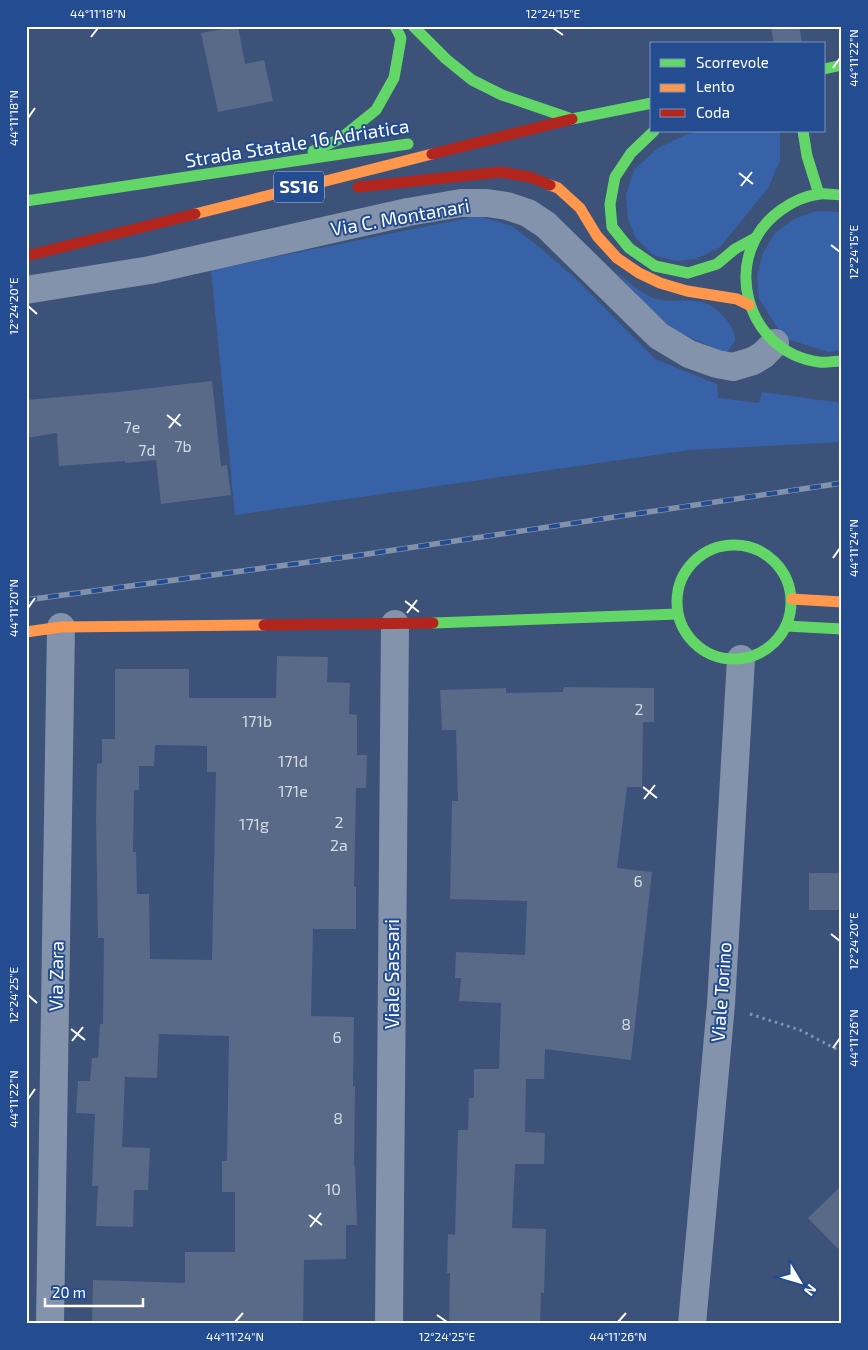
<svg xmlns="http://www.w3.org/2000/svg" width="868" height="1350" font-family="'Exo 2',sans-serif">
  <rect width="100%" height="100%" fill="#3c5278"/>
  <g fill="#3862a7">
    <polygon points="703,131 780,131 780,161 768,188 720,247 696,259 676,261 653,255 636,238 628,219 626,195 634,170 658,148 687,134"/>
    <polygon points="816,211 842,212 842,350 828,352 784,338 759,299 757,276 763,253 775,233 794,219"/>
    <polygon points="478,216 512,226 538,246 574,277 655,359 717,384 718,398 759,403 762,392 842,403 842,442 690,450 235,515 211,270"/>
    <path d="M612 268C623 277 642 295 656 299 684 305 703 292 724 317 731 325 735 332 735 341L726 353 675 331 641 299Z"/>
  </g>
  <g fill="#586a88" fill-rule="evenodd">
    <polygon points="238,26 245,64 264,60 273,101 218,112 201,33"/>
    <polygon points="212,381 221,466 227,465 231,495 161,504 156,460 125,463 125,461 59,466 57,433 26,438 26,400 117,392"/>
    <path d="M277 656 328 657 327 682 350 683 349 714 357 715V755H367L366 788H356L354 887H356V929H313L311 1016 354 1017 353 1086H355L354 1167 355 1166 357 1225H346V1259L304 1260 303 1324H92L93 1280 185 1283V1252H235V1192H222V1161H227L229 1036 159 1034 157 1078 125 1077 122 1147 150 1148 148 1190H134L133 1227 96 1226 98 1186H92L95 1114 76 1113 78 1081H90L92 1058H98L100 1024H103L104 938H98L96 818 97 764 102 763V739H115V669H189V698H276ZM155 745 207 746V772H216L212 960 150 959 149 894H137L136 852H133L134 790H139V766H154Z"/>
    <polygon points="564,687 654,688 654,722 643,722 642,787 627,787 617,868 652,872 631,1060 545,1049 544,1079 526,1079 525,1132 545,1133 544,1164 515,1164 512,1228 546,1229 544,1293 541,1293 540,1324 449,1324 450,1273 447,1273 448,1234 455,1235 458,1130 468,1130 469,1098 474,1098 474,1069 499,1069 501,1003 459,1001 461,978 455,978 456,952 525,955 527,901 450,899 452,801 458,801 456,730 442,730 440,690 506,688 506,693 563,692"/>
    <rect x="809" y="873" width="33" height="37"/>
    <polygon points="842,1185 842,1253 808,1218"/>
  </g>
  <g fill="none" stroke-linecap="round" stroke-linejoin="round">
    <polyline stroke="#596c8c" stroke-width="28" stroke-dasharray="28 14" stroke-linecap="butt" points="785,26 788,44"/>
    <polyline stroke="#8393ab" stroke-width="3" stroke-dasharray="2.5 4" stroke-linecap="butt" points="750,1014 800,1030 842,1052"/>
    <g stroke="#8393ab" stroke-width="28">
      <polyline points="26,290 150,270 408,212 461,203 487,203 507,206 528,213 546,225 659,336 689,354 717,364 733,367 753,361 763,355 775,343"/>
      <polyline points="50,1324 61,627"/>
      <polyline points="389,1324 395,624"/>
      <polyline points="692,1324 721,1004 741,659"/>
    </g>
    <g stroke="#63d668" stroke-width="11">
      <polyline points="413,26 446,59 472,80 502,95 572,119 652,103"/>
      <polyline points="824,69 842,65"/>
      <polyline points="654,131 631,153 615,177 610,204 612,227 629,248 655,266 688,273 717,264 735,249 755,238"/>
      <polyline points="803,131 807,156 819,194"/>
      <polyline points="313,151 340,139 376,110 394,78 401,38 395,26"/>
      <path d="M842 195C834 195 827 193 819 194 805 196 792 202 781 210 719 254 744 352 819 362 827 363 834 361 842 361"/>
      <polyline points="26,201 408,144"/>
      <circle cx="734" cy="602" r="57"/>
      <polyline points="433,623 678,614"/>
      <polyline points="786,626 842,629"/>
    </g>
    <g stroke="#ff974d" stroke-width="11">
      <polyline points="550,185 558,188 580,208 597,236 617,258 639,273 660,283 687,291 737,299 749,305"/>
      <polyline points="195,214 432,154"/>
      <polyline points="792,599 842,602"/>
      <polyline points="26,632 61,627 264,625"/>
    </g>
    <g stroke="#b3261e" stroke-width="11">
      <polyline points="432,154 572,119"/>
      <polyline points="358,187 500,172 530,177 550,185"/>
      <polyline points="26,256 195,214"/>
      <polyline points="264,625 433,623"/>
    </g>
    <defs>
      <polyline id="rail" points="26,600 361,555 842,483"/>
    </defs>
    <use href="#rail" stroke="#8392ab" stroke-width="5.5"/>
    <use href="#rail" stroke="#234c91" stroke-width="4" stroke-dasharray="11" stroke-linecap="butt"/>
  </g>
  <path fill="none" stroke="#fff" stroke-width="2" d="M553 28 563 35M91 37 98 28M833 68 840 58M28 118 35 108M739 173 753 184M741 186 752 172M831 245 840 252M28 306 37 314M167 415 181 426M169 428 180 414M833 558 840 548M405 601 419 612M28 608 35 598M407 613 417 600M643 787 657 798M644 799 655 785M831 934 840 941M28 995 37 1003M71 1029 85 1040M72 1041 83 1027M833 1048 840 1038M28 1099 35 1089M309 1215 322 1225M310 1227 321 1213M437 1315 447 1322M235 1322 243 1313M618 1322 626 1313"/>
  <g text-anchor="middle" stroke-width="4" stroke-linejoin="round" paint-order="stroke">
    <g font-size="16" fill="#d5dae1">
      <text x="132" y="433">7e</text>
      <text x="183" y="452">7b</text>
      <text x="147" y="456">7d</text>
      <text x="639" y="715">2</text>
      <text x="257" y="727">171b</text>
      <text x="293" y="767">171d</text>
      <text x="293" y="797">171e</text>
      <text x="339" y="828">2</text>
      <text x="254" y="830">171g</text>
      <text x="339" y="851">2a</text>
      <text x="638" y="887">6</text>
      <text x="626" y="1030">8</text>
      <text x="337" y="1043">6</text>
      <text x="338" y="1124">8</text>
      <text x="333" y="1195">10</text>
    </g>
    <rect fill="#234c91" stroke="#bdc9de" stroke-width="1" x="274" y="171.5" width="50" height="31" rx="4"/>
    <g font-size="18" font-weight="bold" fill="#fff">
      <text x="299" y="193">SS16</text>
    </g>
    <g font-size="19" fill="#fff" stroke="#234c91">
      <text transform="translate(297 143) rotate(-9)" y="7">Strada Statale 16 Adriatica</text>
      <text transform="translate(400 217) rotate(-10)" y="7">Via C. Montanari</text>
      <text transform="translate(392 974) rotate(-90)" y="7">Viale Sassari</text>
      <text transform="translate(56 976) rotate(-89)" y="7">Via Zara</text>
      <text transform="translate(721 992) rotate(-86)" y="7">Viale Torino</text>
    </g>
  </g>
  <rect width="868" height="1350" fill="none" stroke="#234c91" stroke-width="55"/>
  <rect x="650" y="42" width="175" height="90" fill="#234c91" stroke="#7b94bd"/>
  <rect x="660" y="59" width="25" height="8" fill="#63d668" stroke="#7b94bd"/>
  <text x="696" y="68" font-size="15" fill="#ffffff">Scorrevole</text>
  <rect x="660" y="84" width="25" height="8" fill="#ff974d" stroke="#7b94bd"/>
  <text x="696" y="92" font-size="15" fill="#ffffff">Lento</text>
  <rect x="660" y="109" width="25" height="8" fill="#b3261e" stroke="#7b94bd"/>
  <text x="696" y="118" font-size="15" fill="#ffffff">Coda</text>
  <g transform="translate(800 1282) rotate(128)" stroke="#234c91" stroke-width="4" paint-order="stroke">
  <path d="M0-4L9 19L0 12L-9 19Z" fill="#ffffff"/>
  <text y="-8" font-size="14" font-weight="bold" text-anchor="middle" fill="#ffffff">N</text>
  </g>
  <path d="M45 1298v8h98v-8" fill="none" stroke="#ffffff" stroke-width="2.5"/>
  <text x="52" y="1298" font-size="15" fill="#ffffff" stroke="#234c91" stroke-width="4" paint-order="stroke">20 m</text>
  <rect x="28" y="28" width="812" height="1294" fill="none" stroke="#fff" stroke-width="2"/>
  <g font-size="12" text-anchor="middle" fill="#fff">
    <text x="98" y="18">44°11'18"N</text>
    <text x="553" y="18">12°24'15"E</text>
    <text transform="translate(854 58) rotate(-90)" y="4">44°11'22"N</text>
    <text transform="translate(14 118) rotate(-90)" y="4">44°11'18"N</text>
    <text transform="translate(854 252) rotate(-90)" y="4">12°24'15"E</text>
    <text transform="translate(14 306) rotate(-90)" y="4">12°24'20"E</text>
    <text transform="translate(854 548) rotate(-90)" y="4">44°11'24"N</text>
    <text transform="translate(14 608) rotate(-90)" y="4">44°11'20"N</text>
    <text transform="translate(854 941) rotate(-90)" y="4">12°24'20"E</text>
    <text transform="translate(14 995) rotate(-90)" y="4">12°24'25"E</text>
    <text transform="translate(854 1038) rotate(-90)" y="4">44°11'26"N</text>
    <text transform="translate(14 1099) rotate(-90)" y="4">44°11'22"N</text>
    <text x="235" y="1341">44°11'24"N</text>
    <text x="447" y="1341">12°24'25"E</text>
    <text x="618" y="1341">44°11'26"N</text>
  </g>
</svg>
